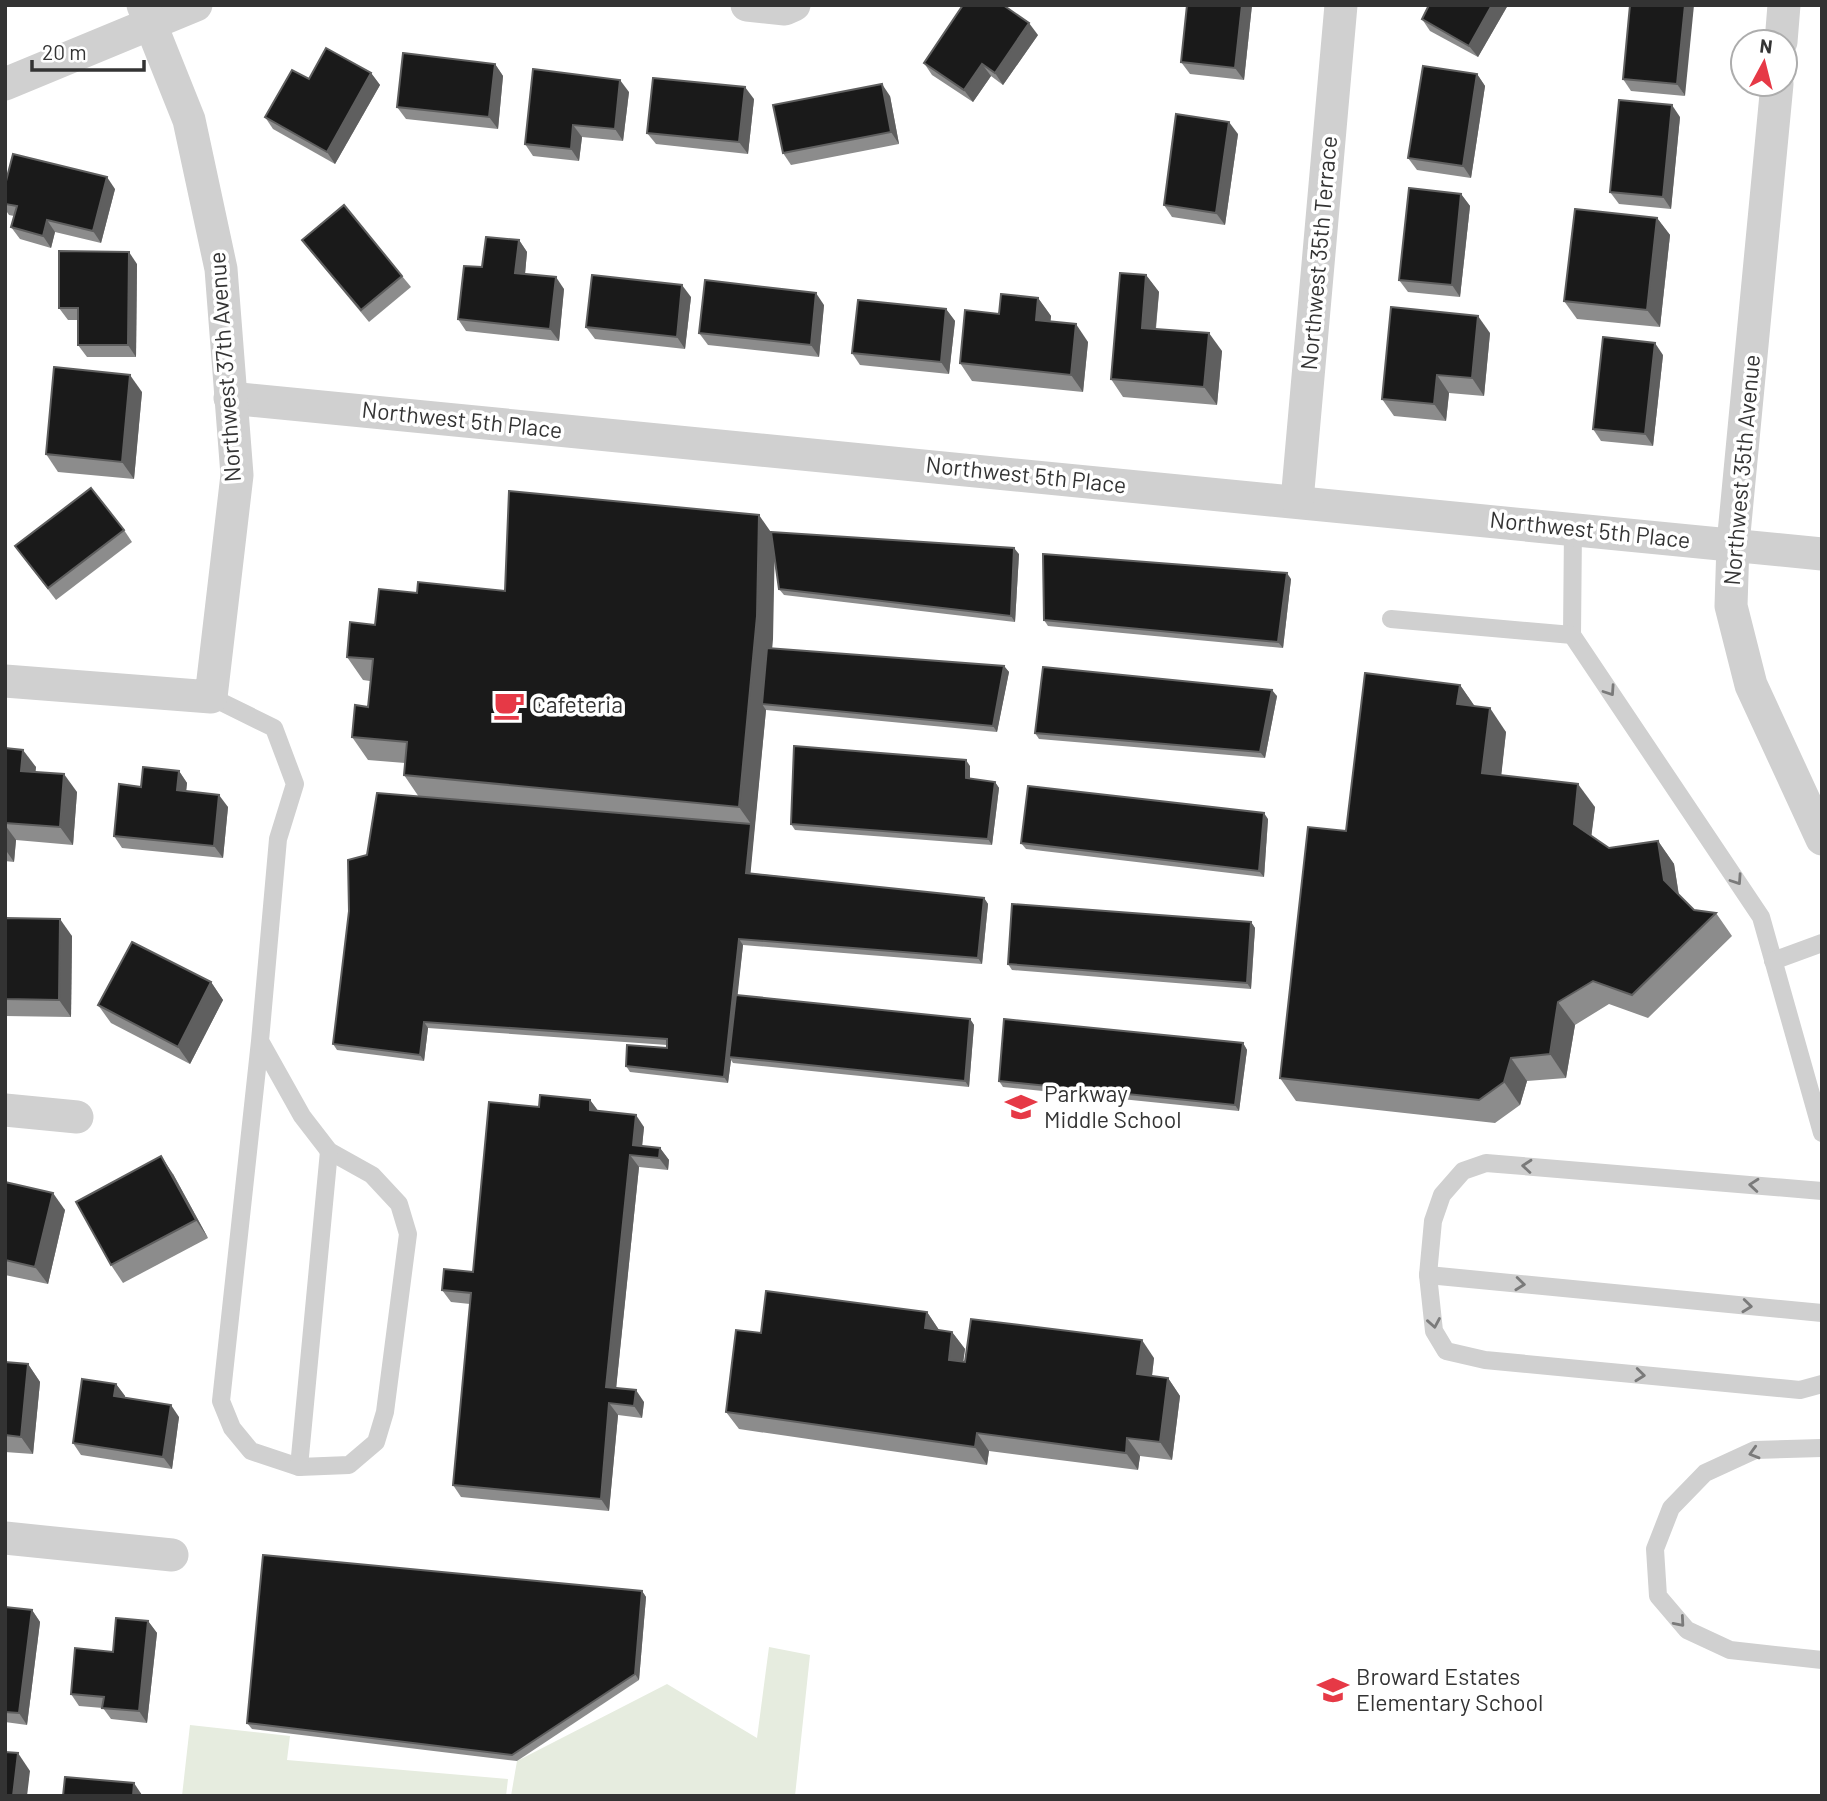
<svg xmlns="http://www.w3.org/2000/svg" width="1827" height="1801" font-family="Barlow,sans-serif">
  <rect width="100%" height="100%" fill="#fff"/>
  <g fill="#e6ecdf">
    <polygon points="769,1647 810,1655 795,1796 511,1796 517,1761 667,1684 757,1738"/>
    <polygon points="190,1725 290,1736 287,1760 508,1779 506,1796 182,1796"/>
  </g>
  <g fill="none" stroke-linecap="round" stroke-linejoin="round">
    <g stroke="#d0d0d0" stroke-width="18">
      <polyline points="1573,528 1572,635 1761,917 1822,1133"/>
      <polyline points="1391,619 1572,635"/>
      <polyline points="211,697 274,728 295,784 278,839 260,1041 221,1401 232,1428 251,1451 299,1467 349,1465 376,1442 385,1412 408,1234 399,1204 372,1175 329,1151 302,1116 260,1041"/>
      <polyline points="1773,961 1822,943"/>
      <polyline points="1822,1191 1486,1163 1463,1171 1442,1195 1433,1221 1428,1275 1434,1331 1446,1351 1485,1360 1800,1390 1822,1384"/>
      <polyline points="1428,1275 1822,1313"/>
      <polyline points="1822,1448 1755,1450 1705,1473 1671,1508 1655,1549 1658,1596 1687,1630 1730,1650 1822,1660"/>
      <polyline points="299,1467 329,1151"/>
    </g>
    <g stroke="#d0d0d0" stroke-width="33">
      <polyline points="747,5 785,9 794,5"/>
      <polyline points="1781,42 1784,5"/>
      <polyline points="5,84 196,5"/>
      <polyline points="1777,84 1733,544 1731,606 1751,685 1822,839"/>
      <polyline points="230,398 1822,554"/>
      <polyline points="1297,501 1341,5"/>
      <polyline points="5,681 211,697 237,475 221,269 189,120 143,5"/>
      <polyline points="5,1110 77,1117"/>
      <polyline points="5,1538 172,1555"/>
    </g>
  </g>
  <g fill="#8c8c8c">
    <polygon points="1187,5 1252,5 1244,80 1190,74 1181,62"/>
    <polygon points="1429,5 1508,5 1478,57 1430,31 1422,19"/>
    <polygon points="1630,5 1685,96 1631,91 1623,79"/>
    <polygon points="1038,35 1003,85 991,76 973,102 932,75 924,63"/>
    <polygon points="495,64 503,76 498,129 406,119 397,107"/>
    <polygon points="371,73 380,85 335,164 273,129 265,117 309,79"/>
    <polygon points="1477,74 1485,86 1471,178 1417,170 1408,158"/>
    <polygon points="629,92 623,141 582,137 579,161 533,156 525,144"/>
    <polygon points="890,96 899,144 791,165 783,153"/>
    <polygon points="754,99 748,154 656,144 647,133"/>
    <polygon points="1680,117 1671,209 1619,204 1610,192"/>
    <polygon points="1238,134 1225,225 1172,217 1164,205"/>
    <polygon points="5,185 115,189 101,243 55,232 51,248 20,239 11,227 14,216 9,215 5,209"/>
    <polygon points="1461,194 1470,206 1460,297 1408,292 1399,280"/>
    <polygon points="1657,218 1670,235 1660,327 1577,319 1564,301"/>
    <polygon points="302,240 402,276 411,287 369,322 311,252"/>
    <polygon points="519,240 527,252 525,274 564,289 559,341 466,331 458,319 482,267"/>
    <polygon points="137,264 136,357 87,357 78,345 78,320 68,320 59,308"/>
    <polygon points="1146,275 1159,292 1156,329 1222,351 1217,405 1123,397 1111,379"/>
    <polygon points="691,297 685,349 595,339 586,327"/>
    <polygon points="1038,298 1051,316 1050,322 1088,342 1083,392 972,381 960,363 999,314"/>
    <polygon points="824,305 819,357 708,345 699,333"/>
    <polygon points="946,309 955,321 949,374 860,365 852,353"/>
    <polygon points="1490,333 1484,396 1449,393 1446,421 1394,416 1382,399"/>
    <polygon points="1663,355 1653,446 1601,441 1593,429"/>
    <polygon points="142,392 134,479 58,472 46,454"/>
    <polygon points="124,530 132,542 56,600 15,546"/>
    <polygon points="771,532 1019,554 1015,622 784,595 779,589 774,558 772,649 1004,666 1009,672 997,732 766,710 750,873 984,898 988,904 982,964 743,945 737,995 970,1019 974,1025 969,1087 733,1063 731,1060 728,1083 630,1072 626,1066 667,1048 667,1045 428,1028 424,1061 337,1050 333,1044 367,855 419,797 404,775 405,763 368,760 352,737 368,707 370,681 363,680 347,657 375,625 505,591"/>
    <polygon points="1291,579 1283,648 1048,626 1044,620"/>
    <polygon points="1460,685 1475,707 1506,732 1501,775 1595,807 1591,836 1609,848 1658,841 1674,864 1679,895 1694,910 1716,913 1732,936 1648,1018 1609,1004 1575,1025 1566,1078 1527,1081 1520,1105 1495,1123 1296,1101 1280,1078 1346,831"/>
    <polygon points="1277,696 1265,758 1039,739 1035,733"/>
    <polygon points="5,748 36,767 35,772 77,792 73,845 16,840 14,862 5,861"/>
    <polygon points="970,766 970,779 995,782 999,788 992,845 795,830 791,824"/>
    <polygon points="179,771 187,783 186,791 228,807 223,858 122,848 114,836 141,787"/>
    <polygon points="1268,819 1264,877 1026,849 1021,843"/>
    <polygon points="5,918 72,936 71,1017 5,1016"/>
    <polygon points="1251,922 1255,928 1251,989 1012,970 1008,964"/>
    <polygon points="211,982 223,1000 190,1064 111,1023 98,1005"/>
    <polygon points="1243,1043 1247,1050 1239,1111 1003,1087 999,1081"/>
    <polygon points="590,1100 598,1111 644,1127 642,1146 660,1148 669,1160 668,1170 639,1167 616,1388 644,1402 642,1418 618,1415 609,1511 461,1497 453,1485 470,1304 451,1302 442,1290 473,1272 539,1107"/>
    <polygon points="173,1174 208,1238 123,1283 111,1265"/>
    <polygon points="5,1182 65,1210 48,1284 5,1275"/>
    <polygon points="927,1312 939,1330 952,1332 965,1349 963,1362 1154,1358 1152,1376 1168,1378 1180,1396 1172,1460 1140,1456 1138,1470 989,1451 987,1465 739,1429 726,1412 761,1333"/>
    <polygon points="5,1362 28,1364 40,1382 33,1454 5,1452"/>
    <polygon points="116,1384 125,1396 124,1398 179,1417 172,1469 81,1455 73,1443"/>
    <polygon points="642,1591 646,1597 639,1680 517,1761 252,1729 247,1723"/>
    <polygon points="5,1607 32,1610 40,1622 27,1725 5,1722"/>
    <polygon points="148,1621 157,1633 147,1723 111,1719 103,1708 79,1706 71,1694 113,1652"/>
  </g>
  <g fill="#5f5f5f">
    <polygon points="1242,5 1252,5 1244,80 1235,68"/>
    <polygon points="1492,5 1508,5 1478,57 1469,46"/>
    <polygon points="1685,5 1694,5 1685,96 1677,84"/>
    <polygon points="1029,23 1038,35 1003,85 995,73"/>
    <polygon points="495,64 503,76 498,129 489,117"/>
    <polygon points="982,64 991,76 973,102 964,90"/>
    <polygon points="371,73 380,85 335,164 327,152"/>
    <polygon points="1477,74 1485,86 1471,178 1463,166"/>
    <polygon points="620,80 629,92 623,141 615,129"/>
    <polygon points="882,84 890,96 899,144 891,132"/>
    <polygon points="745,87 754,99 748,154 739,142"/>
    <polygon points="1672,105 1680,117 1671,209 1663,197"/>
    <polygon points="1229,122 1238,134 1225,225 1216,213"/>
    <polygon points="573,125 582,137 579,161 571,149"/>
    <polygon points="107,177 115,189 101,243 93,231"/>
    <polygon points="1461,194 1470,206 1460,297 1452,285"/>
    <polygon points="1657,218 1670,235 1660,327 1647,310"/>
    <polygon points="47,220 55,232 51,248 43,236"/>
    <polygon points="519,240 527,252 524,285 515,273"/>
    <polygon points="129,252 137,264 136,357 128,345"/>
    <polygon points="1146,275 1159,292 1154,345 1142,328"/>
    <polygon points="556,277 564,289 559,341 550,329"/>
    <polygon points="682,285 691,297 685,349 677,337"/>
    <polygon points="816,293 824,305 819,357 811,345"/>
    <polygon points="1038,298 1051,316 1049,338 1036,320"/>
    <polygon points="946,309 955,321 949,374 941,362"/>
    <polygon points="1478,316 1490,333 1484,396 1472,378"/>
    <polygon points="1076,324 1088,342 1083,392 1071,375"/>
    <polygon points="1209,333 1222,351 1217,405 1204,387"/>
    <polygon points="1655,343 1663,355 1653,446 1645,434"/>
    <polygon points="130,375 142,392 134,479 122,462"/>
    <polygon points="1437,375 1449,393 1446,421 1434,404"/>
    <polygon points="759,515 775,538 773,639 767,705 762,704 766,710 750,879 746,873 751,824 739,807"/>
    <polygon points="1014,548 1019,554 1015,622 1011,616"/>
    <polygon points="1287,573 1291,579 1283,648 1278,642"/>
    <polygon points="1004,666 1009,672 997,732 993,726"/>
    <polygon points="1460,685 1476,708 1457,704"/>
    <polygon points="1272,690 1277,696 1265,758 1260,752"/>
    <polygon points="1490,708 1506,732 1499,796 1482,773"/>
    <polygon points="23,750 36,767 34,788 21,771"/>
    <polygon points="966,760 970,766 970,784 966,778"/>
    <polygon points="179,771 187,783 185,802 177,790"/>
    <polygon points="64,774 77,792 73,845 60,827"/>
    <polygon points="995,782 999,788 992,845 988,839"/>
    <polygon points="1578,784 1595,807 1590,847 1574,824"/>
    <polygon points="219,795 228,807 223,858 214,846"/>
    <polygon points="1264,813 1268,819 1264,877 1259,871"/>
    <polygon points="5,825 16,840 14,862 5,849"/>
    <polygon points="1658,841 1674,864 1680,903 1664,880"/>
    <polygon points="984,898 988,904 982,964 978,958"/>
    <polygon points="60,919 72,936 71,1017 59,1000"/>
    <polygon points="1251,922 1255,928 1251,989 1247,983"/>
    <polygon points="739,939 743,945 731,1057 729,1057 731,1060 728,1083 724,1077"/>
    <polygon points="211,982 223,1000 190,1064 178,1047"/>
    <polygon points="1558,1002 1575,1025 1566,1078 1550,1054"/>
    <polygon points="970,1019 974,1025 969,1087 965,1081"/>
    <polygon points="424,1022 428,1028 424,1061 420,1055"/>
    <polygon points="1243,1043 1247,1050 1239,1111 1235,1105"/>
    <polygon points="1511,1058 1527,1081 1520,1105 1504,1082"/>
    <polygon points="590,1100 599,1112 590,1110"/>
    <polygon points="636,1115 644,1127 641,1157 633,1145"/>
    <polygon points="660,1148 669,1160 668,1170 659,1158"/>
    <polygon points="630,1155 639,1167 615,1399 606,1387"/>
    <polygon points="161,1156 173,1174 208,1238 196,1220"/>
    <polygon points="53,1193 65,1210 48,1284 35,1267"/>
    <polygon points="927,1312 939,1330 925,1328"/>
    <polygon points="952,1332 965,1349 961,1378 949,1360"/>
    <polygon points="1142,1340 1154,1358 1150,1392 1137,1374"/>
    <polygon points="28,1364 40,1382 33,1454 21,1437"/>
    <polygon points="1168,1378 1180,1396 1172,1460 1160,1442"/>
    <polygon points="116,1384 125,1396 123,1408 114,1396"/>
    <polygon points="636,1390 644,1402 642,1418 634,1406"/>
    <polygon points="609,1403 618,1415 609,1511 601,1499"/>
    <polygon points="171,1405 179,1417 172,1469 163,1457"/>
    <polygon points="977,1433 989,1451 987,1465 975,1447"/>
    <polygon points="1127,1438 1140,1456 1138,1470 1126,1453"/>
    <polygon points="642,1591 646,1597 639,1680 635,1674"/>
    <polygon points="32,1610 40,1622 27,1725 19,1713"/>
    <polygon points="148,1621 157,1633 147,1723 139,1711"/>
    <polygon points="18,1753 30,1771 27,1796 13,1796"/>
    <polygon points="134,1783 142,1795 142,1796 133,1796"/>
  </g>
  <g fill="#1a1a1a" stroke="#5f5f5f" stroke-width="2">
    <polygon points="963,5 1003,5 1029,23 995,73 982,64 964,90 924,63"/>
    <polygon points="1187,5 1242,5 1235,68 1181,62"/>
    <polygon points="1429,5 1492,5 1469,46 1422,19"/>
    <polygon points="1630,5 1685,5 1677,84 1623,79"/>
    <polygon points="326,48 371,73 327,152 265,117 292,70 309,79"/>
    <polygon points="403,53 495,64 489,117 397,107"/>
    <polygon points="1423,66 1477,74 1463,166 1408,158"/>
    <polygon points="533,69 620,80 615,129 573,125 571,149 525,144"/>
    <polygon points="653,78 745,87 739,142 647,133"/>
    <polygon points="882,84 891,132 783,153 773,105"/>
    <polygon points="1619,100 1672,105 1663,197 1610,192"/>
    <polygon points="1176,114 1229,122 1216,213 1164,205"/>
    <polygon points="13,154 107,177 93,231 47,220 43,236 11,227 17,206 5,204 5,185"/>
    <polygon points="1409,188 1461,194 1452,285 1399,280"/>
    <polygon points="344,205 402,276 361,310 302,240"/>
    <polygon points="1575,209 1657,218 1647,310 1564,301"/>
    <polygon points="486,237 519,240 515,273 556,277 550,329 458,319 464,266 482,267"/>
    <polygon points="59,251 129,252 128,345 78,345 78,308 59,308"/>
    <polygon points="1120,273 1146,275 1142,328 1209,333 1204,387 1111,379"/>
    <polygon points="592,275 682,285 677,337 586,327"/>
    <polygon points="705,280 816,293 811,345 699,333"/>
    <polygon points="1001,294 1038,298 1036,320 1076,324 1071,375 960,363 965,310 999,314"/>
    <polygon points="858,300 946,309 941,362 852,353"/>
    <polygon points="1391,307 1478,316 1472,378 1437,375 1434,404 1382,399"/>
    <polygon points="1603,337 1655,343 1645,434 1593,429"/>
    <polygon points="54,367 130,375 122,462 46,454"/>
    <polygon points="91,488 124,530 48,588 15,546"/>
    <polygon points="509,491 759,515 757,616 739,807 404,775 407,742 352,737 355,705 368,707 373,659 347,657 350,622 375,625 379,589 417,593 418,582 505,591"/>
    <polygon points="771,532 1014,548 1011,616 779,589"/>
    <polygon points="1043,554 1287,573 1278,642 1044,620"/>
    <polygon points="767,648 1004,666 993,726 762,704"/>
    <polygon points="1043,667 1272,690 1260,752 1035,733"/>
    <polygon points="1365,673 1460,685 1457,704 1490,708 1482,773 1578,784 1574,824 1609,848 1658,841 1664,880 1694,910 1716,913 1632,995 1593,981 1558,1002 1550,1054 1511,1058 1504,1082 1479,1100 1280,1078 1308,827 1346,831"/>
    <polygon points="794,746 966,760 966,778 995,782 988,839 791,824"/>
    <polygon points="5,748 23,750 21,771 64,774 60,827 5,823"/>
    <polygon points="143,767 179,771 177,790 219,795 214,846 114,836 119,784 141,787"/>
    <polygon points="1028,786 1264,813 1259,871 1021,843"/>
    <polygon points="377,793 751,824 746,873 984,898 978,958 739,939 724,1077 626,1066 627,1045 667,1048 667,1039 424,1022 420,1055 333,1044 349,911 348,860 367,855"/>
    <polygon points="1012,904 1251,922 1247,983 1008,964"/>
    <polygon points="5,918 60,919 59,1000 5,999"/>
    <polygon points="132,942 211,982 178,1047 98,1005"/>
    <polygon points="736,995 970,1019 965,1081 729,1057"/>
    <polygon points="1004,1019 1243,1043 1235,1105 999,1081"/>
    <polygon points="540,1095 590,1100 590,1110 636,1115 633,1145 660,1148 659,1158 630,1155 606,1387 636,1390 634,1406 609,1403 601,1499 453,1485 471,1293 442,1290 444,1269 473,1272 489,1102 539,1107"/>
    <polygon points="161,1156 196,1220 111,1265 76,1202"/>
    <polygon points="5,1182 53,1193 35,1267 5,1260"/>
    <polygon points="766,1291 927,1312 925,1328 952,1332 949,1360 965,1362 971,1319 1142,1340 1137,1374 1168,1378 1160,1442 1127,1438 1126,1453 977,1433 975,1447 726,1412 736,1330 761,1333"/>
    <polygon points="5,1362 28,1364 21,1437 5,1435"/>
    <polygon points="82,1379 116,1384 114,1396 171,1405 163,1457 73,1443"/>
    <polygon points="263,1555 642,1591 635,1674 512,1755 247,1723"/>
    <polygon points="5,1607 32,1610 19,1713 5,1712"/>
    <polygon points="116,1618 148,1621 139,1711 102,1708 104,1697 71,1694 75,1648 113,1652"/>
    <polygon points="5,1752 18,1753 13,1796 5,1796"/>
    <polygon points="65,1777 134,1783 133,1796 63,1796"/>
  </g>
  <defs><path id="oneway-chevron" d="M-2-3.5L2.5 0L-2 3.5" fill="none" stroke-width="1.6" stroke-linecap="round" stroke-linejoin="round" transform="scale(1.75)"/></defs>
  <g stroke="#7a7a7a">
    <use href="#oneway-chevron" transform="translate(1610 691) rotate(56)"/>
    <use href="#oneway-chevron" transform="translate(1737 880) rotate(56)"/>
    <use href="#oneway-chevron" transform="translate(1527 1166) rotate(-175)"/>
    <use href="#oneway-chevron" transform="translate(1754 1185) rotate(-175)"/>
    <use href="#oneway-chevron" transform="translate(1520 1284) rotate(6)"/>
    <use href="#oneway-chevron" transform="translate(1747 1306) rotate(6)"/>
    <use href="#oneway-chevron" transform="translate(1434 1323) rotate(80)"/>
    <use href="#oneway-chevron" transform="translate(1640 1375) rotate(6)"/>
    <use href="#oneway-chevron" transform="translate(1754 1453) rotate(164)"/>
    <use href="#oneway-chevron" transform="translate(1680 1622) rotate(49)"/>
  </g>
  <defs>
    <symbol id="cafe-bare" viewBox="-9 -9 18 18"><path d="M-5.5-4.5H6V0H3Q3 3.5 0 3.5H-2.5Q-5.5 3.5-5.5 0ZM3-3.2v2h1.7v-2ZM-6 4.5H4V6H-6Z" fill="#e63946" stroke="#fff" stroke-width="2.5" paint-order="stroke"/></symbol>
    <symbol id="school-bare" viewBox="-9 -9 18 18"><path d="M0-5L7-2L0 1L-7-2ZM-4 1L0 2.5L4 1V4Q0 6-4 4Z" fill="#e63946" stroke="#fff" stroke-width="2.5" paint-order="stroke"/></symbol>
  </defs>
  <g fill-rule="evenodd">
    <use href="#cafe-bare" x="487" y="683" width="44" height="44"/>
    <use href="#school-bare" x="999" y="1085" width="44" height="44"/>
    <use href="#school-bare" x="1311" y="1668" width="44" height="44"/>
  </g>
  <g text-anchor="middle" stroke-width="7" stroke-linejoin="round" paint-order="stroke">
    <g font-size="23" fill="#333" stroke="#fff">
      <text transform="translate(1319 253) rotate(-85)" y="8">Northwest 35th Terrace</text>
      <text transform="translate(225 367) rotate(-94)" y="8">Northwest 37th Avenue</text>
      <text transform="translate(462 420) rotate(6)" y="8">Northwest 5th Place</text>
      <text transform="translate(1742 470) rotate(-85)" y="8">Northwest 35th Avenue</text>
      <text transform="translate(1026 475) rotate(6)" y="8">Northwest 5th Place</text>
      <text transform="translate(1590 530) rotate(6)" y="8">Northwest 5th Place</text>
    </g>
    <g font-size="23" fill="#333" stroke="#fff" text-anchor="start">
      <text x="532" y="713">Cafeteria</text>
      <text x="1044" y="1102">Parkway<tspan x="1044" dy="26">Middle School</tspan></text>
      <text x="1356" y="1685">Broward Estates<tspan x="1356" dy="26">Elementary School</tspan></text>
    </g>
  </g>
  <rect width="1827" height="1801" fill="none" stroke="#333333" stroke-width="14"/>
  <g transform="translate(1764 63) rotate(7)"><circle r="33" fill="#ffffff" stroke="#adadad" stroke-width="2"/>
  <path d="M0-5L12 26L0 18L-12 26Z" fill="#e63946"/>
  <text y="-10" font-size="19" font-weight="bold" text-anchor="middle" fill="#333333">N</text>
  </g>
  <path d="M32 60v10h112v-10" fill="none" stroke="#333333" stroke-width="3.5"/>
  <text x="42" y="60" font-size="21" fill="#333333" stroke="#ffffff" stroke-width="5" paint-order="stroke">20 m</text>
</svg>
